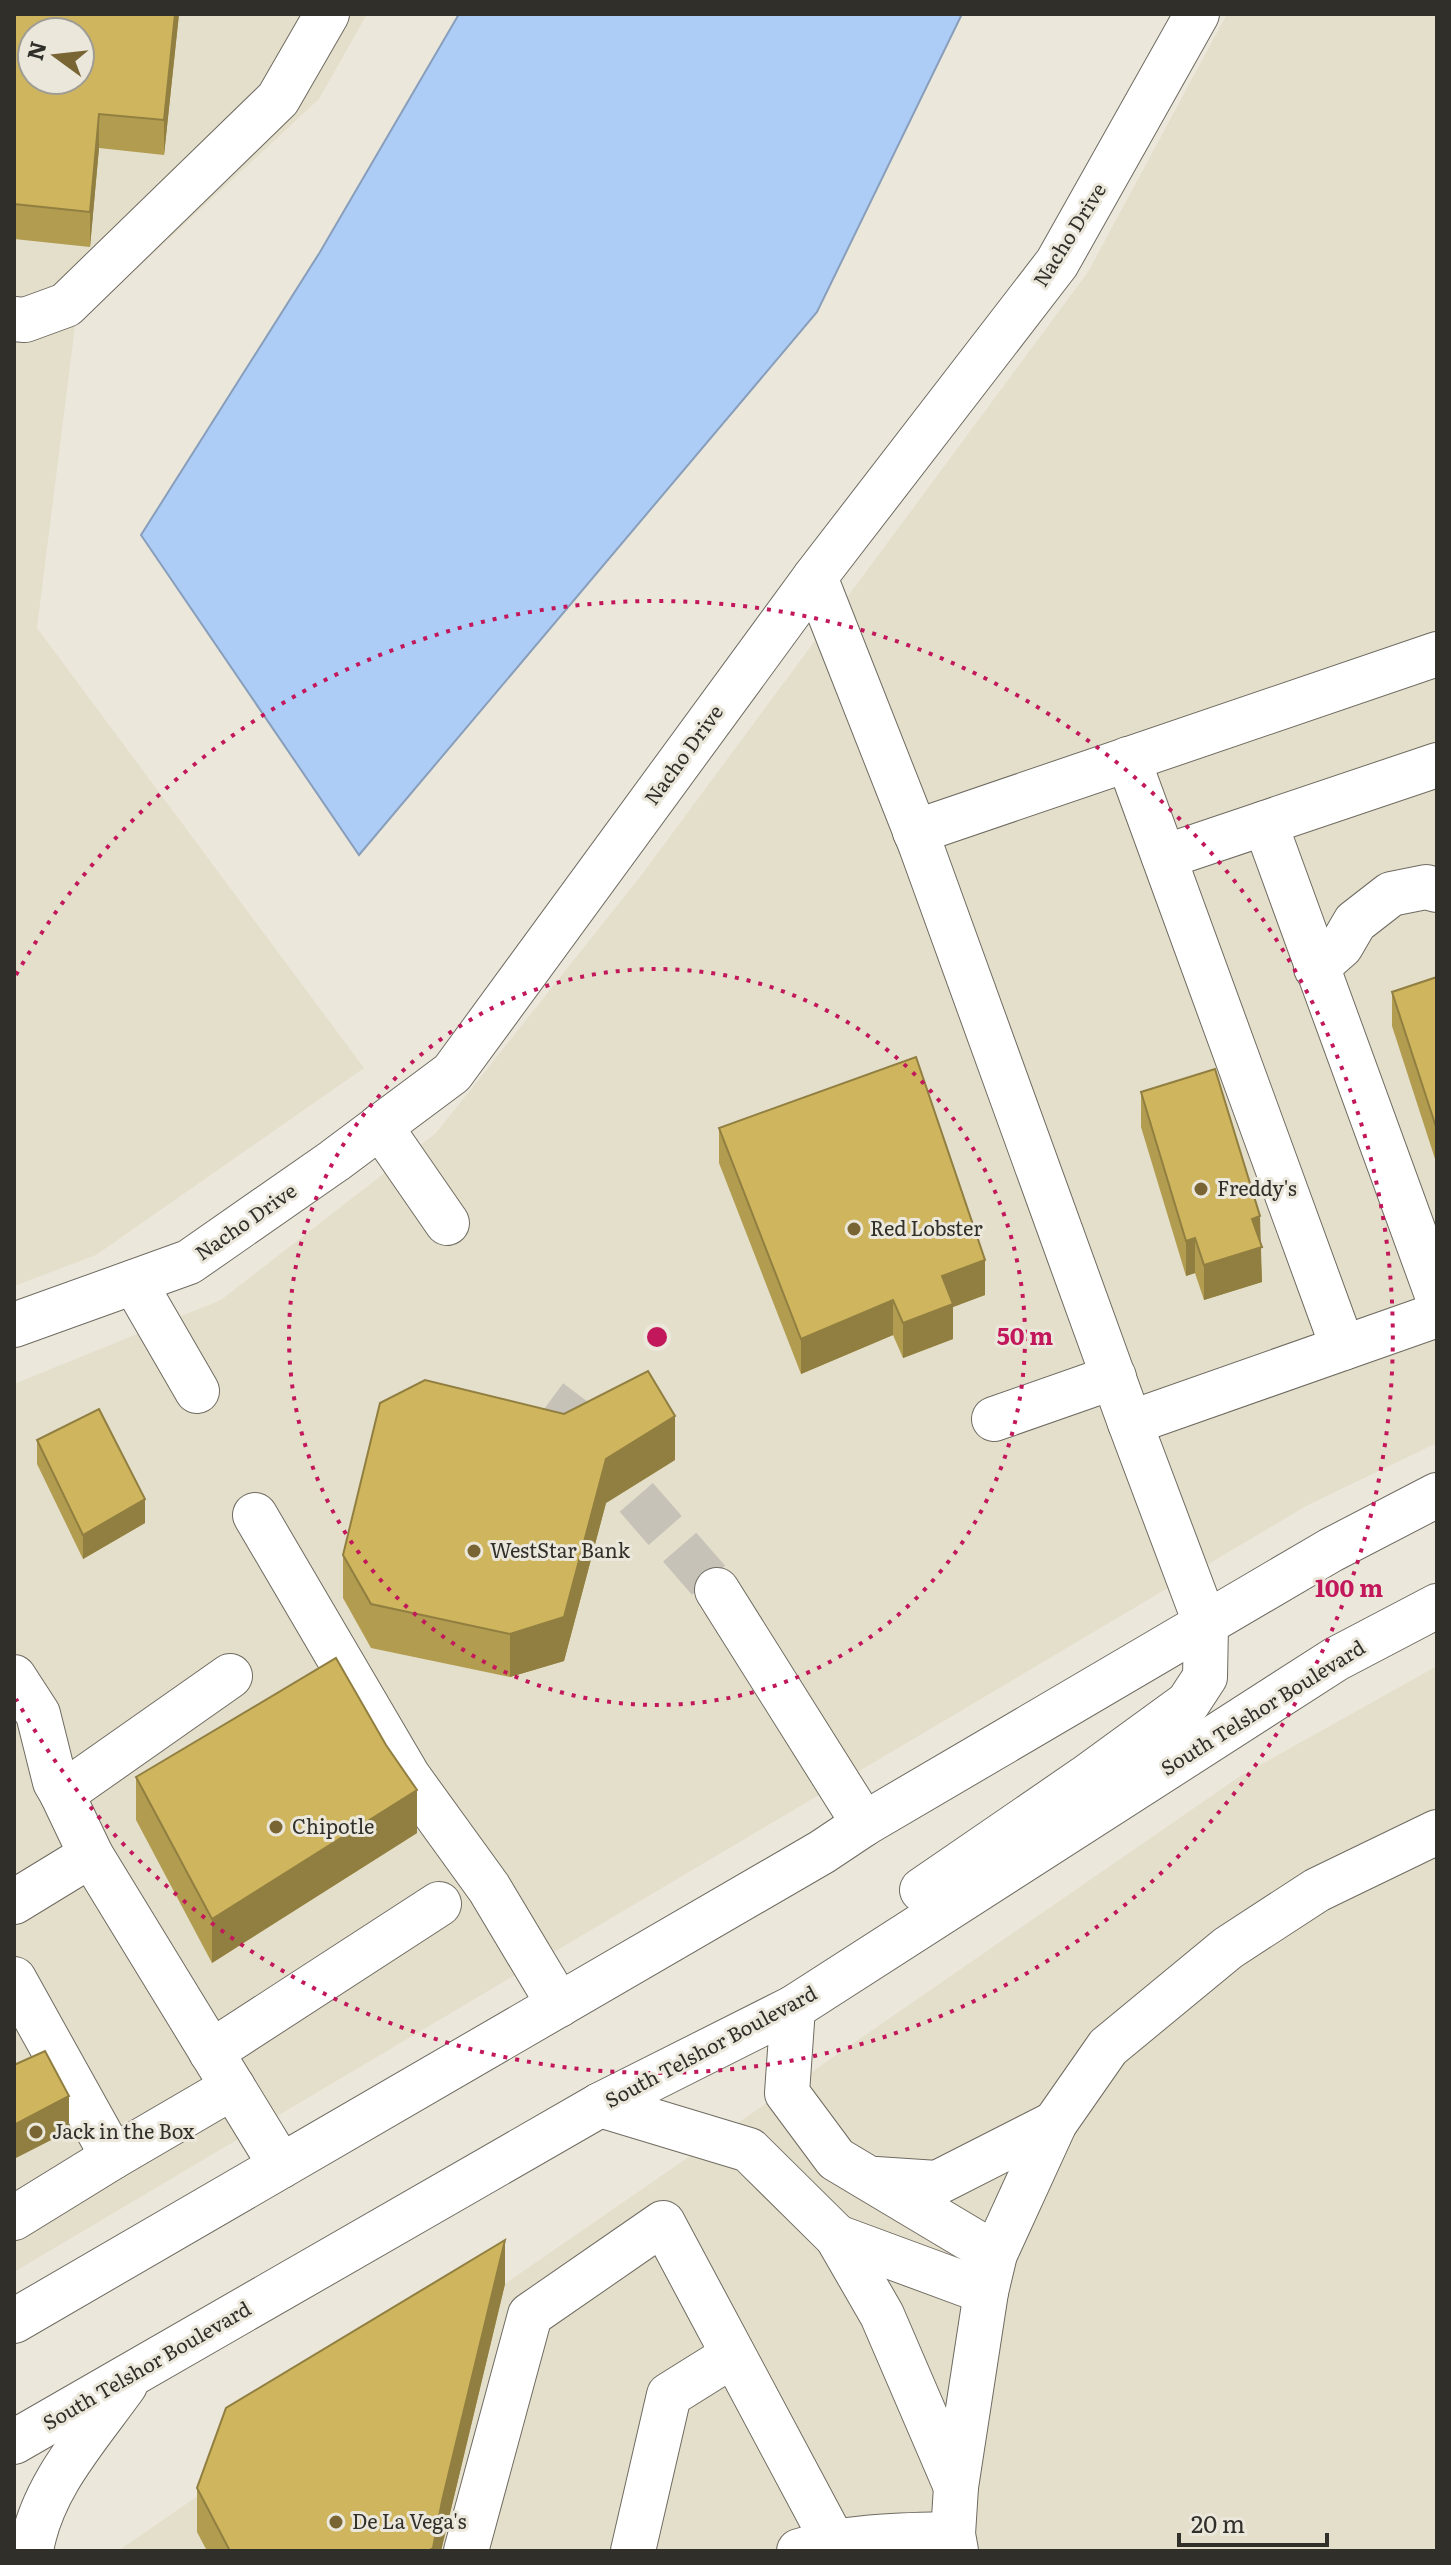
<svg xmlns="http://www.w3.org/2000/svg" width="1451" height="2565" font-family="Literata,serif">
  <rect width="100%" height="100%" fill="#ebe7db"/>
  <g fill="#e4dfcb" fill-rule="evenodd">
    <path d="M14 14H367L319 99 75 326 37 628 364 1068 96 1255 14 1286ZM32 32H80V80H32Z"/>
    <polygon points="1227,14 1437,14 1437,1443 1308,1505 14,2272 14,1384 221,1300 436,1133 640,877 1088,272"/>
    <polygon points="1437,1666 1437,2551 118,2551 1239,1777"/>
  </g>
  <polygon fill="#adcdf7" stroke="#889eba" stroke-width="2" points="459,14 962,14 817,312 359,855 141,535 320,252"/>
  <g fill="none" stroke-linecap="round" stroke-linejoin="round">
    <polyline stroke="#c6c2b8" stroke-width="44" stroke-dasharray="44 22" stroke-linecap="butt" points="550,1401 601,1439 629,1489 717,1590"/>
    <defs>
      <g id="minor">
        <polyline points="14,319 25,320 66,305 278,99 327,14"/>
        <polyline points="815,577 921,846 1130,1423 1206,1625"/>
        <polyline points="1128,759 1343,1348"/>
        <polyline points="1265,823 1437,765"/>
        <polyline points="915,832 1437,654"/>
        <polyline points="1164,857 1265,823 1437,1295"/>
        <polyline points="1316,968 1341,946 1355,922 1391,894 1426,887 1437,890"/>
        <polyline points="380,1126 447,1223"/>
        <polyline points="134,1282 197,1391"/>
        <polyline points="14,1325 189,1262 334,1161 452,1073 815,577 1057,263 1197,14"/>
        <polyline points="994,1419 1114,1377"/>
        <polyline points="1130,1423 1437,1315"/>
        <polyline points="255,1515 408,1776 489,1888 559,2005"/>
        <polyline points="717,1590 864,1824"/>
        <polyline points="230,1676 62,1794 91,1855 281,2166"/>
        <polyline points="14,1677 38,1714 55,1782 62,1794"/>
        <polyline points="14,1902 91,1855"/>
        <polyline points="14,1979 113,2157 233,2087"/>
        <polyline points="211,2052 439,1904"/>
        <polyline points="14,2218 113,2157"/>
        <polyline points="466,2551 530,2315 663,2223 834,2543"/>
        <polyline points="633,2551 669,2395 733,2355"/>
        <path d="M799 2551C848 2535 902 2535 953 2534"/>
        <polyline points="956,2551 953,2534 956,2487 986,2292 995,2254 1055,2123 1108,2047 1228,1948 1317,1890 1437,1832"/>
      </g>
      <g id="major">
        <polyline points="922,1890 1085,1778 1188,1703 1205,1677 1206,1625"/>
        <polyline points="793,2008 787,2093 836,2159 995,2254"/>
        <polyline points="600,2105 749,2150 837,2237 882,2315 956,2487"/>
        <polyline points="876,2179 937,2183 1055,2123"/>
        <polyline points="837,2237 986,2292"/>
        <polyline points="14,2321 822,1852 864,1824 1331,1550 1437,1495"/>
        <polyline points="14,2442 600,2105 793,2008 1336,1659 1437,1606"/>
        <path d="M31 2551C41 2487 88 2437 125 2385"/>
      </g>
    </defs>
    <use href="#minor" stroke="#6f6b61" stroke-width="46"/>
    <use href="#major" stroke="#6f6b61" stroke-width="46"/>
    <use href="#minor" stroke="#fff" stroke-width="44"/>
    <use href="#major" stroke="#fff" stroke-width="44"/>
  </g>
  <g fill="#b29c50">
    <polygon points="14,14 179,14 164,155 99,148 90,247 14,239"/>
    <polygon points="1437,977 1437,1165 1392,1026 1392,992"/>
    <polygon points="1141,1092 1260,1244 1262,1282 1204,1300 1195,1273 1186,1276 1141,1127"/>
    <polygon points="719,1128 985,1295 953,1307 953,1339 903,1358 893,1335 801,1374 719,1163"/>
    <polygon points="37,1440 145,1523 83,1559 37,1464"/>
    <polygon points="675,1460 606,1503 564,1661 510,1677 371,1648 343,1598 343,1555"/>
    <polygon points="136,1777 417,1833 212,1963 136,1820"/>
    <polygon points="505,2284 441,2551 207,2551 197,2532 197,2488"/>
  </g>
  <g fill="#917f41">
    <polygon points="175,14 179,14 164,155 164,120"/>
    <polygon points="99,114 99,148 90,247 90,212"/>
    <polygon points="1260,1216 1262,1282 1204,1300 1204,1265 1252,1219"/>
    <polygon points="1195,1238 1195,1273 1186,1276 1186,1241"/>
    <polygon points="985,1260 985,1295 953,1307 953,1339 903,1358 903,1323 942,1276"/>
    <polygon points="893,1300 893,1335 801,1374 801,1339"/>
    <polygon points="675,1416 675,1460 606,1503 564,1661 510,1677 510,1634 606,1459"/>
    <polygon points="145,1499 145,1523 83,1559 83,1535"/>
    <polygon points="417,1790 417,1833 212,1963 212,1919"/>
    <polygon points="69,2096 69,2131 14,2159 14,2125"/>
    <polygon points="505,2240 505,2284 441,2551 428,2551 442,2501"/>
  </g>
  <g fill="#cfb55d" stroke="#917f41" stroke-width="2" fill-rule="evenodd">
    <path d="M14 14H175L164 120 99 114 90 212 14 204ZM32 32H80V80H32Z"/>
    <polygon points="1437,977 1437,1130 1392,992"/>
    <polygon points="916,1057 985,1260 942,1276 953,1304 903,1323 893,1300 801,1339 719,1128"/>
    <polygon points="1215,1069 1260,1216 1252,1219 1262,1247 1204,1265 1195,1238 1186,1241 1141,1092"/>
    <polygon points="648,1371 675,1416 606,1459 564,1617 510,1634 371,1604 343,1555 380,1403 425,1380 564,1414"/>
    <polygon points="99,1409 145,1499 83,1535 37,1440"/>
    <polygon points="336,1658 386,1745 417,1790 212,1919 136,1777"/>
    <polygon points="45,2051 69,2096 14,2125 14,2065"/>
    <polygon points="505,2240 442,2501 433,2548 428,2551 230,2551 197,2488 226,2408"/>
  </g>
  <g fill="none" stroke="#c2185b" stroke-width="4" stroke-dasharray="4 8">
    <circle cx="657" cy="1337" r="368"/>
    <path d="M16 975A736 736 0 1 1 16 1699"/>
  </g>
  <g fill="#796534" stroke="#ebe7db" stroke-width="3">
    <circle cx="1201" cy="1189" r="8"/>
    <circle cx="854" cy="1229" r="8"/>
    <circle cx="474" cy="1551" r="8"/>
    <circle cx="276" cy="1827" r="8"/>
    <circle cx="36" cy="2132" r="8"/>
    <circle cx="336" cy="2522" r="8"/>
  </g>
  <g text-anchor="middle" stroke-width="6" stroke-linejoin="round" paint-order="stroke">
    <g font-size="20" fill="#302f2a" stroke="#ebe7db">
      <text transform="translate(1070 235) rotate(-58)" y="7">Nacho Drive</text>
      <text transform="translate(684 755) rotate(-54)" y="7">Nacho Drive</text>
      <text transform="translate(246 1222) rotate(-35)" y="7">Nacho Drive</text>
      <text transform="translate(1263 1708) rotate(-32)" y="7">South Telshor Boulevard</text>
      <text transform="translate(711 2047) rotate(-28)" y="7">South Telshor Boulevard</text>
      <text transform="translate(147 2366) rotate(-30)" y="7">South Telshor Boulevard</text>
    </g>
    <g font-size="20" fill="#302f2a" stroke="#ebe7db" text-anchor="start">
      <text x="1217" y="1196">Freddy's</text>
      <text x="870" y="1236">Red Lobster</text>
      <text x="490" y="1558">WestStar Bank</text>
      <text x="292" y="1834">Chipotle</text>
      <text x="52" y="2139">Jack in the Box</text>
      <text x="352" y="2529">De La Vega's</text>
    </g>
  </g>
  <circle cx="657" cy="1337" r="12" fill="#c2185b" stroke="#ebe7db" stroke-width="4"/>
  <g font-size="24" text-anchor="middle" font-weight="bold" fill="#c2185b" stroke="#ebe7db" stroke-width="6" stroke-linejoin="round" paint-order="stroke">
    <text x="1025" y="1345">50 m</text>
    <text x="1349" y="1597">100 m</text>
  </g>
  <rect width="1451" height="2565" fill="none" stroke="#302f2a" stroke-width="32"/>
  <g transform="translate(56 56) rotate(285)"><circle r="38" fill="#ebe7db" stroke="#a09d94" stroke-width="2"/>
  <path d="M0-6L14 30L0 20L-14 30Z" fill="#796534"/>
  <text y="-12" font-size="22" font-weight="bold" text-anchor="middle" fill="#302f2a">N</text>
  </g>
  <path d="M1179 2533v12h148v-12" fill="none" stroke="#302f2a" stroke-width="4"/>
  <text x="1191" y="2533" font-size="24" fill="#302f2a" stroke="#ebe7db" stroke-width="6" paint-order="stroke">20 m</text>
</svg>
